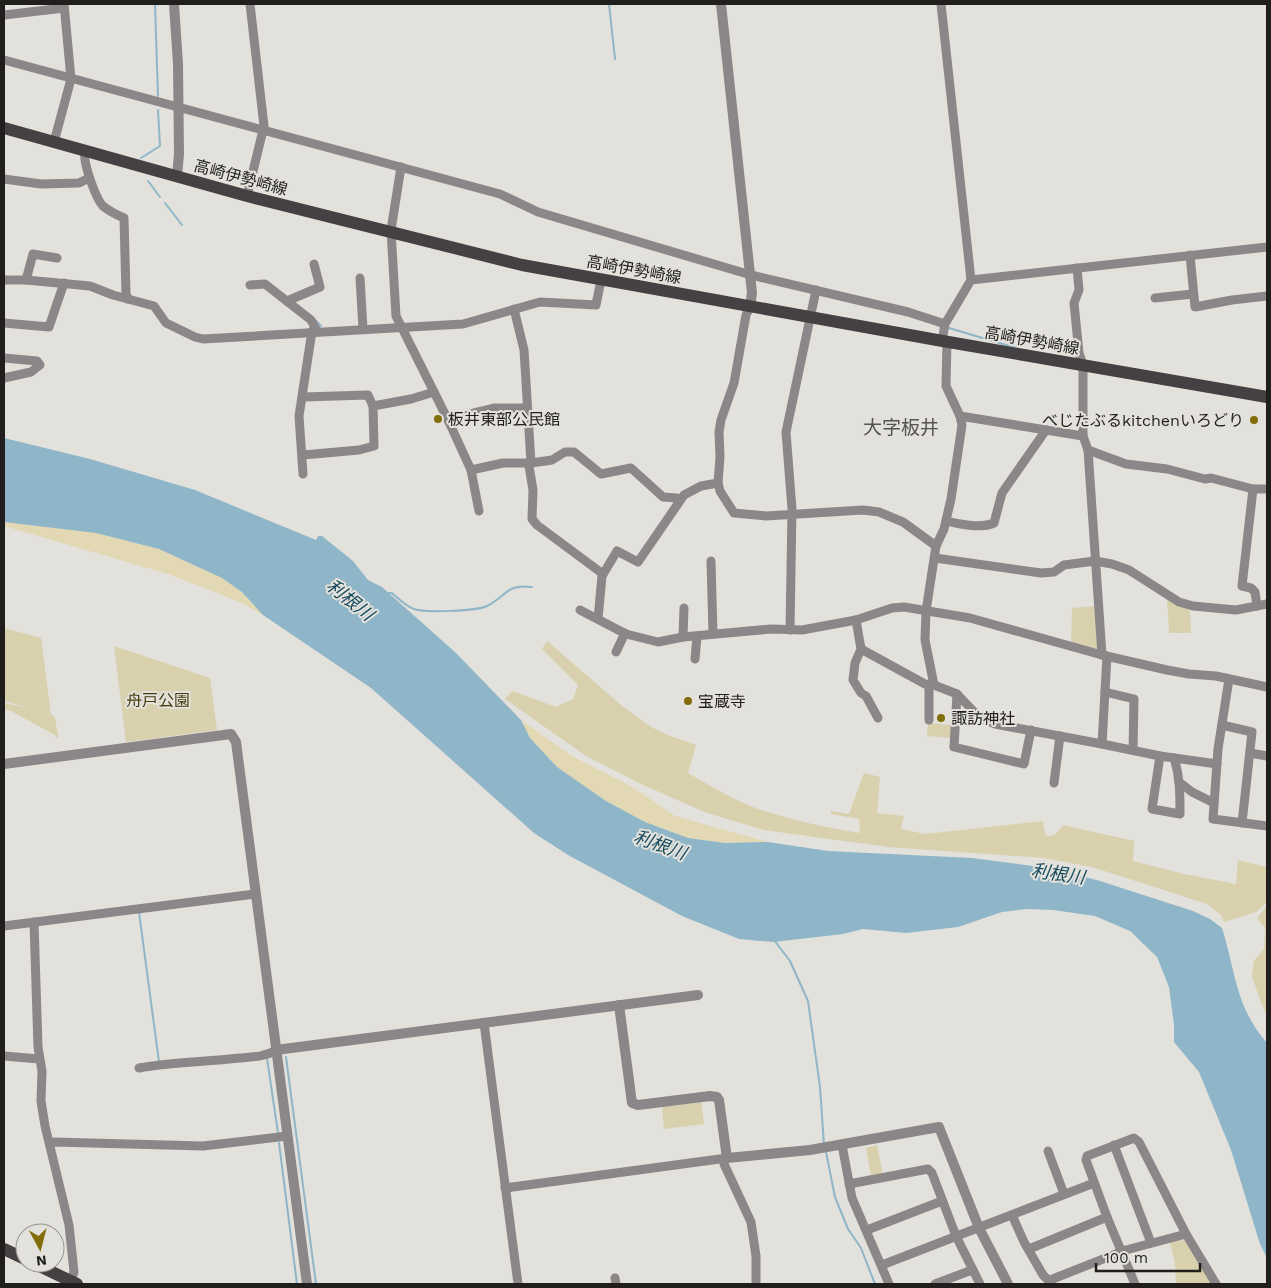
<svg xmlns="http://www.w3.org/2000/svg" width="1271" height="1288" font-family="'Work Sans','Noto Sans JP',sans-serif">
  <rect width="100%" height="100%" fill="#e3e1db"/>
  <g fill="#d9d0ae">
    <polygon points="1167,598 1190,610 1191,633 1169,633"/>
    <polygon points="1096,606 1099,648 1097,649 1071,644 1072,608"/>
    <polygon points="4,628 41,638 51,714 55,717 58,737 56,738 55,735 9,710 4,710 4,703 29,708 4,701"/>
    <path d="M547 641 621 705 651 727 668 735 696 745 688 773C711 786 735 801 761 810 792 820 827 828 860 833L859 819 831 814V811L849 814 864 773 880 777 877 813 904 816 901 829 925 834 1043 821 1045 833 1047 836C1056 837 1058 831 1063 825L1134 841 1133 861 1184 874 1236 884 1238 860 1267 867V902L1256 912 1224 922 1221 915 1207 904 1092 867 1044 858 888 847 764 830 707 813 643 785 586 756 505 699 512 691 556 707 573 699 578 685 542 649Z"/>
    <polygon points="114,646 210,678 217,730 126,742"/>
    <polygon points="928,723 951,725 951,738 927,736"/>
    <polygon points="1267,906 1267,1015 1261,1003 1252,976 1254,961 1264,949 1265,928 1257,918"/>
    <polygon points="701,1102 704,1124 664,1129 662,1107"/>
    <polygon points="877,1145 883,1175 871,1177 866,1148"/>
    <polygon points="1181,1240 1185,1241 1212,1284 1176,1284 1175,1263 1170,1242"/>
  </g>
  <g fill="#e2d8b3">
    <polygon points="4,522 96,533 159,549 222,578 242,592 263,615 240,602 168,574 4,526"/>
    <polygon points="521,720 572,756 634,788 675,816 768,842 725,843 688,838 645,822 606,801 557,767 529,738"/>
  </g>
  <path fill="#8eb6c8" d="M4 438 90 459 195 490 316 540 318 536H322L353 561 368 580 382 587 456 653 521 720 530 738 557 767 606 801 645 822 688 838 725 843 768 842 828 851 972 858 1055 869 1100 881 1193 911 1210 919 1222 928C1236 972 1235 1006 1267 1043V1258L1260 1244 1231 1150 1199 1072 1174 1042V1025L1169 987 1157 957 1130 931 1095 916 1053 910 1027 909 1002 912 958 927 906 933 863 929 843 934 774 942 739 939 682 916 568 855 534 833 371 688 263 615 242 592 222 578 159 549 96 533 4 522Z"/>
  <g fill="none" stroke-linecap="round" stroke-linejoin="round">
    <g stroke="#8eb6c8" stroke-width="2">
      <polyline points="155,4 158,96"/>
      <polyline points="609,4 615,59"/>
      <polyline points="141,158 160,146 158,110"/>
      <polyline points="148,181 160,197"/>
      <polyline points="165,203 182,225"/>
      <polyline points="316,321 321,326"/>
      <polyline points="949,328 1016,348"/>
      <path d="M387 593H392C399 599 405 606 414 609 425 613 477 611 487 606 507 596 505 584 532 587"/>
      <polyline points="138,913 139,912 159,1062"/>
      <polyline points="774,940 790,961 808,1001 820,1087 824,1145"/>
      <polyline points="286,1057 316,1284"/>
      <polyline points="265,1058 267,1058 278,1133"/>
      <polyline points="279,1143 297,1284"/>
      <polyline points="826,1152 835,1197 848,1229 861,1248 875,1284"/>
    </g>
    <g stroke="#8b8788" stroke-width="9">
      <polyline points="941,4 971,280 945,324 942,341"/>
      <polyline points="4,15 64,8"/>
      <polyline points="4,60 500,194 538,212 751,275 908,312 945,324"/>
      <polyline points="54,142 71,79 64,4"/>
      <path d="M85 151C82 161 96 199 103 206 109 211 117 215 124 218L126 294 128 299"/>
      <polyline points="401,167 391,230 396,316 449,422 471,470 479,511"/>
      <polyline points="4,179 41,184 79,183 89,178"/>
      <polyline points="247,196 264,126 250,4"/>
      <polyline points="1190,255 1195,307 1232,300 1267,296"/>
      <polyline points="1077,268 1079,290 1074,303 1079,353 1083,365 1083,436 1088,450 1102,655"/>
      <polyline points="360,278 363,329"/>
      <polyline points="4,280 26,280 90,286 113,295 154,306 166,323 195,337 203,339 463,324 540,302 596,305 601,280"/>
      <polyline points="26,280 33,254 57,258"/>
      <polyline points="971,280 1267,247"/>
      <polyline points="250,285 265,284 311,320 317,331"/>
      <polyline points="1155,298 1193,294"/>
      <polyline points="287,301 320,287 314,264"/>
      <polyline points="750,307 746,315 734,383 721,420 719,432 720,457 718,483 720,491 734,513 766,516 863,510 879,512 903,522 936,546"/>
      <polyline points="514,309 524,350 531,463 529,466 533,490 532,519 537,525 603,574"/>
      <polyline points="4,323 49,327 64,283"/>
      <polyline points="947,341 946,386 960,416 962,425 951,499 944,529 936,546 926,611 925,640 934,685 957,694 980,718 995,724 1102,744 1107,656"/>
      <polyline points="4,358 37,361 40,365 31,372 4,378"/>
      <polyline points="373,406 411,399 434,392"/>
      <polyline points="960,416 1083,436"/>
      <polyline points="449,422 474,413 495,408 527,408"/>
      <polyline points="1088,450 1126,464 1167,469 1205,479 1211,478 1253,489 1267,489"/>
      <polyline points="303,455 359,450 374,446 373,406 368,395 303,397"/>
      <polyline points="471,470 503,463 531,463 552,460 565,452 574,452 601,474 631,468 663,497 677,498 679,501"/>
      <polyline points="303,474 299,416 312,331"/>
      <polyline points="1253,489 1242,586 1251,588 1255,592 1257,606"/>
      <path d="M946 521C960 524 980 529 994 523L1002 493 1046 430"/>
      <polyline points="935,558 1041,573 1054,572 1064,565 1095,561 1112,564 1129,570 1179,602 1193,606 1236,610 1267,604"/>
      <polyline points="711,561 713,634"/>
      <polyline points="580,610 626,634 658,642 683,637 771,629 802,630 856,620 892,608 904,607 970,618 1102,655 1167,670 1189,674 1216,676 1267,687"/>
      <polyline points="598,619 602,576 617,551 638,562 684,495 701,486 718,483"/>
      <polyline points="856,620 861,649 855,663 853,680 861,693 866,696 878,718"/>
      <polyline points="790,630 792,509 786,432 816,290"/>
      <polyline points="683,637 684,608"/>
      <polyline points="861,649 925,684 934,685"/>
      <polyline points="616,652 625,633"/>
      <polyline points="695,659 697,636"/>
      <polyline points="1229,679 1218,749 1213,819 1267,826"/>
      <polyline points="1105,692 1134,699 1133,750"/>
      <polyline points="957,694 954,747 1024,764 1031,730"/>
      <polyline points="929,720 929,685"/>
      <polyline points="1222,725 1252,732 1242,823"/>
      <polyline points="1102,744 1160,756 1217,764"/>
      <polyline points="1250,753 1267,756"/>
      <path d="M1160 756 1152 809 1180 814C1180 794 1180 776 1174 758"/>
      <polyline points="1179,782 1192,792 1214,803"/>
      <polyline points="1054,783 1060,736"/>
      <polyline points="34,922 38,1047 42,1071 41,1101 45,1126 69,1225 74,1272 71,1281"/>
      <polyline points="4,926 255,894"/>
      <polyline points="484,1023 518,1284"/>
      <polyline points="4,1056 39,1059"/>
      <path d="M139 1068C172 1062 206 1062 239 1058 252 1057 265 1057 276 1050"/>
      <polyline points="50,1144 54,1142 203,1146 287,1136"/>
      <polyline points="842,1145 852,1198 889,1284"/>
      <polyline points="1114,1145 1151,1243"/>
      <polyline points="1048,1151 1064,1194"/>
      <polyline points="724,1159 724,1164 751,1222 756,1256 756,1284"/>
      <polyline points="849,1184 928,1169 932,1173 956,1236 980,1284"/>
      <polyline points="505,1188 727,1158"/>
      <polyline points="1012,1215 1024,1242 1043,1275 1047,1279 1050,1280 1126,1250 1186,1234"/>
      <polyline points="867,1230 942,1201"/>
      <polyline points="1029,1249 1107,1217"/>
      <polyline points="882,1265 1094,1183"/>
      <polyline points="615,1278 616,1284"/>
      <polyline points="935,1284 972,1270"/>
      <polyline points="1135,1284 1107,1217 1086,1160 1087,1156 1134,1138 1139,1142 1186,1234 1216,1284"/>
    </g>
    <g stroke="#8b8788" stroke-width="10">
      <polyline points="174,4 178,64 179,154 177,176"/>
      <polyline points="721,4 752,293 750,307"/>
      <polyline points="4,764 231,734 236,742 307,1284"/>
      <polyline points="619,1005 632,1103 638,1105 710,1096 717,1097 719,1100 727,1158 810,1150 939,1127 979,1228 1008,1284"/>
      <polyline points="276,1050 698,995"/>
    </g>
    <g stroke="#454041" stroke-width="12">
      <polyline points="4,128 247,196 522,265 937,340 1267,397"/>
      <polyline points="4,1249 25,1259"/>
      <polyline points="33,1263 77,1284"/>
    </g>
  </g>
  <g fill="#816d09" stroke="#e3e1db" stroke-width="2">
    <circle cx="438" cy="419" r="5"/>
    <circle cx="1254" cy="420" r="5"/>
    <circle cx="688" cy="701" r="5"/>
    <circle cx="941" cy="718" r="5"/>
  </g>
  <g text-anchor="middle" stroke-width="4" stroke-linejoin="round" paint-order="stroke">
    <g font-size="16" fill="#201f1d" stroke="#e3e1db">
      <text transform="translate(241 177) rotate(15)" y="6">高崎伊勢崎線</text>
      <text transform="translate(634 269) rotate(10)" y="6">高崎伊勢崎線</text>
      <text transform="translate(1032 340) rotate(10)" y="6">高崎伊勢崎線</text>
    </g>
    <g font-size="16" fill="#201f1d" stroke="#e3e1db" text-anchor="start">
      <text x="448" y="425">板井東部公民館</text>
      <text x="1244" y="426" text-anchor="end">べじたぶるkitchenいろどり</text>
      <text x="698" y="707">宝蔵寺</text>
      <text x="951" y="724">諏訪神社</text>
    </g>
    <g font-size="16" fill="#463b0d" stroke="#e3e1db">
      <text x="158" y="706">舟戸公園</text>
    </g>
    <g font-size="18" font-style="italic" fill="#154a5e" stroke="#e3e1db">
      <text transform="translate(350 600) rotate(39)" y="6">利根川</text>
      <text transform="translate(660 845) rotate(20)" y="6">利根川</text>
      <text transform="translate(1058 874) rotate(8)" y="6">利根川</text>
    </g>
    <g font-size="19" fill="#55544f" stroke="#e3e1db">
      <text x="901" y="434">大字板井</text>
    </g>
  </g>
  <rect width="1271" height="1288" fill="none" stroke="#201f1d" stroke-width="10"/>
  <g transform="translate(40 1248) rotate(173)"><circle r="24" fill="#e3e1db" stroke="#95938f"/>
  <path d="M0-4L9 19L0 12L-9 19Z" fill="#816d09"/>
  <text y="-8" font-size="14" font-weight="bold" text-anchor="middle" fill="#201f1d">N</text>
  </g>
  <path d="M1096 1263v8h104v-8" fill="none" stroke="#201f1d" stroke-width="2.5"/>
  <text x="1104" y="1263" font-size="15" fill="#201f1d" stroke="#e3e1db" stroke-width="4" paint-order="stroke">100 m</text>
</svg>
